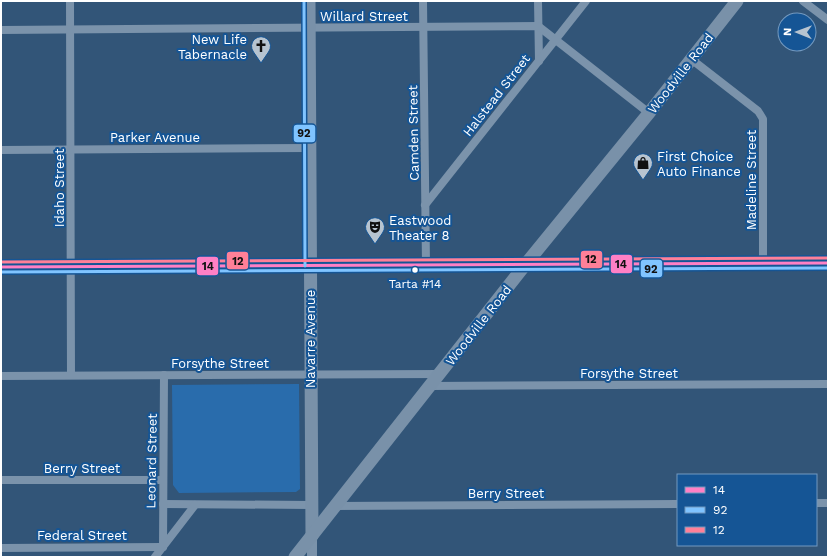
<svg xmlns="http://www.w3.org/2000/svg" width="829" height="558" font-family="'Work Sans',sans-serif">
  <rect width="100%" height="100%" fill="#325578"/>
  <polygon fill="#296cac" points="299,384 300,489 296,492 179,493 173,485 172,385"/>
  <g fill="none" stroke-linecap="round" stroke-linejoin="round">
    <g stroke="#7b93ab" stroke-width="8">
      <polyline points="70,1 71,375"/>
      <polyline points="423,1 426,265"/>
      <polyline points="538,1 539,61"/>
      <polyline points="803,1 828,20"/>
      <polyline points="1,30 538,26 649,113"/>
      <polyline points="691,59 758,111 763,119 763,264"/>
      <polyline points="1,150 309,148"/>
      <polyline points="425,205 586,1"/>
      <polyline points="1,376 440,374"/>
      <polyline points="430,386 828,384"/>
      <polyline points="1,480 163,480"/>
      <polyline points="816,503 828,503"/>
      <polyline points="163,504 311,505"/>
      <polyline points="335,506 678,504"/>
      <polyline points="163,547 164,375"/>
      <polyline points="1,548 163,547"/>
      <polyline points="155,557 195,505"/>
    </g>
    <g stroke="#7b93ab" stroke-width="10">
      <polyline points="1,267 828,263"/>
      <polyline points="312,536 312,557"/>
    </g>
    <g stroke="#7991a9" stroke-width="13">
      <polyline points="309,1 312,536"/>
      <polyline points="295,557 525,265 649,113 737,1"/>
    </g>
    <defs>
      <polyline id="bus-1" points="1,267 828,263"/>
      <g id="bus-2">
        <polyline points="304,1 305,266"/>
        <polyline points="1,272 828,268"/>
      </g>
      <polyline id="bus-3" points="1,262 828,258"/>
    </defs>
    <use href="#bus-1" stroke="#155595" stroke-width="6"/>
    <use href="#bus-2" stroke="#155595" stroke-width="6"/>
    <use href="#bus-3" stroke="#155595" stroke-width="6"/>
    <use href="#bus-1" stroke="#ff80c5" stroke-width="3"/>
    <use href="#bus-2" stroke="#80c4ff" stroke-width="3"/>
    <use href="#bus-3" stroke="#ff8098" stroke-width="3"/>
  </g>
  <defs>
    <symbol id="church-pin" viewBox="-11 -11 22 30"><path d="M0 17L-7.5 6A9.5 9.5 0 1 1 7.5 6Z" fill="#b7c4d0" stroke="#155595"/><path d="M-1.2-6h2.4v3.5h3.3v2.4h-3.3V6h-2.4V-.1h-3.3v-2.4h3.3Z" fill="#111"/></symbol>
    <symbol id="shop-pin" viewBox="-11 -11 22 30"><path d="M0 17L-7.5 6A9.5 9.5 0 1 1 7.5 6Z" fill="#b7c4d0" stroke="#155595"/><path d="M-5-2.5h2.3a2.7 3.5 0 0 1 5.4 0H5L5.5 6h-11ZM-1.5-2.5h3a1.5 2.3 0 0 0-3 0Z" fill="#111"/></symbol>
    <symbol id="theatre-pin" viewBox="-11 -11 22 30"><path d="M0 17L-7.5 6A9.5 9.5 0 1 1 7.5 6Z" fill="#b7c4d0" stroke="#155595"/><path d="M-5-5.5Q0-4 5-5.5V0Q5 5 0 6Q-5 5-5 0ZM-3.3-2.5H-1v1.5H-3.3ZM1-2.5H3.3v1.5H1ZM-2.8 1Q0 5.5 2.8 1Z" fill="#111"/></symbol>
  </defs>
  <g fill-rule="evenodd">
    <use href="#church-pin" x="250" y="35" width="22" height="30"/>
    <use href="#shop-pin" x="632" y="152" width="22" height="30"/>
    <use href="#theatre-pin" x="364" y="216" width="22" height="30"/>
  </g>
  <circle fill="#fff" stroke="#155595" stroke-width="1.5" cx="415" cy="270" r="3.5"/>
  <g text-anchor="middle" stroke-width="4" stroke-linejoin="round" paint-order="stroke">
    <g font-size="12" fill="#fff" stroke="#155595">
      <text x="415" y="288">Tarta #14</text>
    </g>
    <g font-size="13" fill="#fff" stroke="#155595">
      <text x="364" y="21">Willard Street</text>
      <text transform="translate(680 73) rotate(-52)" y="5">Woodville Road</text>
      <text transform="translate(496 95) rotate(-52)" y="5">Halstead Street</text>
      <text transform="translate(413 133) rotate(-91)" y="5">Camden Street</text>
      <text x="155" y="142">Parker Avenue</text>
      <text transform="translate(751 180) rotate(-90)" y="5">Madeline Street</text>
      <text transform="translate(59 188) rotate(-90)" y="5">Idaho Street</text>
      <text transform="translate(478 325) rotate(-52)" y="5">Woodville Road</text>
      <text transform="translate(310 339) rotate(-90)" y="5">Navarre Avenue</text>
      <text x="220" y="368">Forsythe Street</text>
      <text x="629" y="378">Forsythe Street</text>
      <text transform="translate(151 461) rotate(-89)" y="5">Leonard Street</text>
      <text x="82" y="473">Berry Street</text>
      <text x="506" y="498">Berry Street</text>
      <text x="82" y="540">Federal Street</text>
    </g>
    <g font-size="13" fill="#fff" stroke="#155595" text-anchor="start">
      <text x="247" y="44" text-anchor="end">New Life<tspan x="247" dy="15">Tabernacle</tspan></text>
      <text x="657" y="161">First Choice<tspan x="657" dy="15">Auto Finance</tspan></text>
      <text x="389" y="225">Eastwood<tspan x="389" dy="15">Theater 8</tspan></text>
    </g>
  </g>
  <g stroke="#155595" stroke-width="1.5">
    <rect x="293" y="124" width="23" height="19" rx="4" fill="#80c4ff"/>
    <rect x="580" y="250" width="23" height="19" rx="4" fill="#ff8098"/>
    <rect x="226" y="251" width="23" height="19" rx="4" fill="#ff8098"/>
    <rect x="610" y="254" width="23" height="20" rx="4" fill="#ff80c5"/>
    <rect x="196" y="256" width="23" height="20" rx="4" fill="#ff80c5"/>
    <rect x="640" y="259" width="23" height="19" rx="4" fill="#80c4ff"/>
  </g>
  <g font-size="11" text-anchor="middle" font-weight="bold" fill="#111">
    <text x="304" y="137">92</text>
    <text x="591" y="263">12</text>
    <text x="238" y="265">12</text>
    <text x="621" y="268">14</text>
    <text x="208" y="270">14</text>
    <text x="651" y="273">92</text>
  </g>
  <rect width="829" height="558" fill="none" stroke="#ffffff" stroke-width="4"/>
  <rect x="677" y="474" width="140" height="72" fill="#155595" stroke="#7399bf"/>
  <rect x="685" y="487" width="20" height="6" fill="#ff80c5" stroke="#7399bf"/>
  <text x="713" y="494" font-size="12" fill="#ffffff">14</text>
  <rect x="685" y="507" width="20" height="6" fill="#80c4ff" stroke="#7399bf"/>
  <text x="713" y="514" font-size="12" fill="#ffffff">92</text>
  <rect x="685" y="527" width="20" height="6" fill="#ff8098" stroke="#7399bf"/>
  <text x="713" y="534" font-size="12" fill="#ffffff">12</text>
  <g transform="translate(797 32) rotate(271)"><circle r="19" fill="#155595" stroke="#7399bf"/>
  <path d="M0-3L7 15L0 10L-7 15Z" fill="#b7c4d0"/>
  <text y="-6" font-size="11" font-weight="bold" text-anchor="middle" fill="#ffffff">N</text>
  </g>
</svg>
